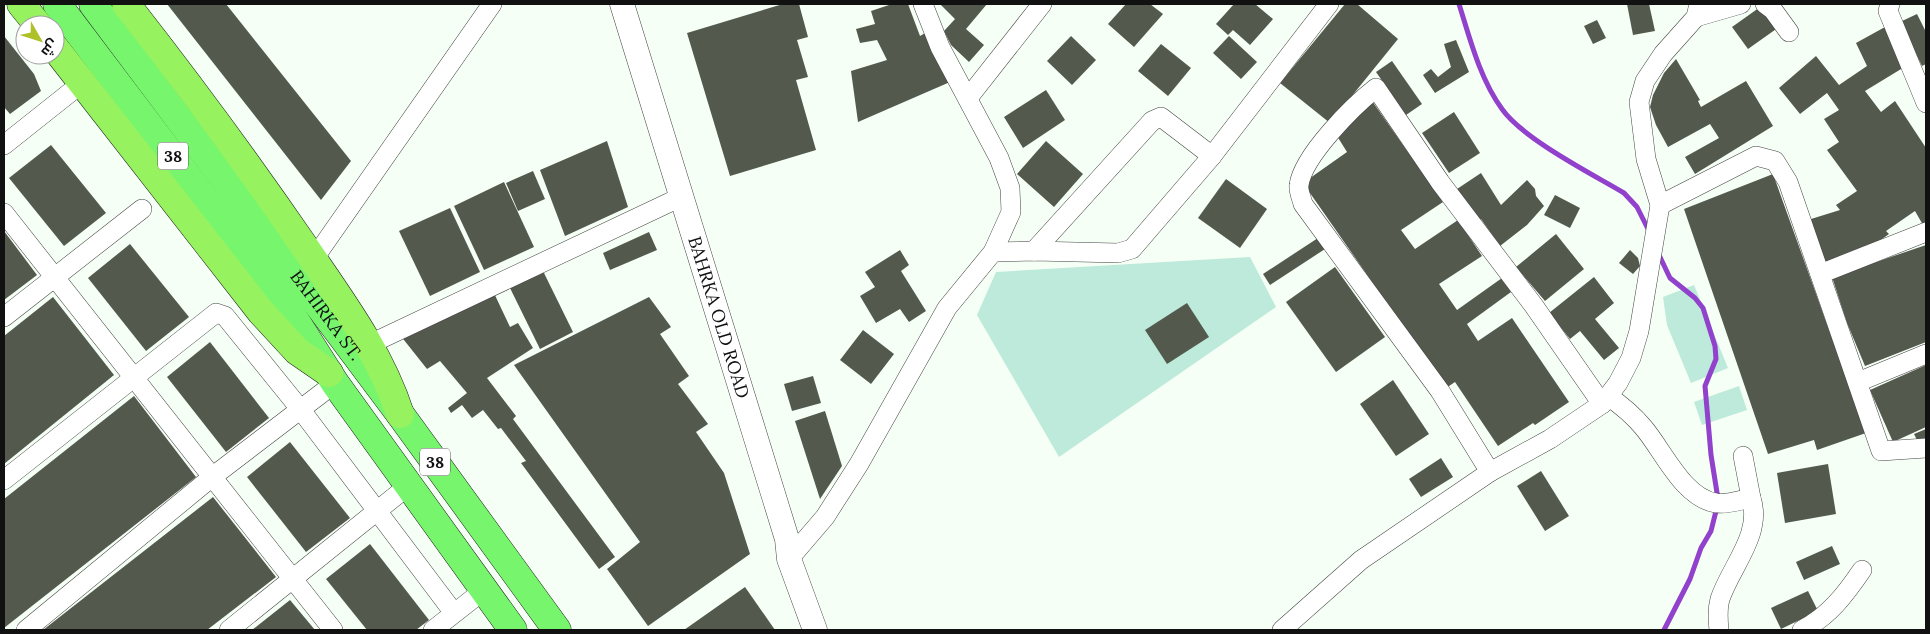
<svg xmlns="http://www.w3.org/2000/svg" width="1930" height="634" font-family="Lora,Cairo,serif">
  <rect width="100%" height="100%" fill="#f5fff5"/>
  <g fill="#beeadb">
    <polygon points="1250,257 1276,307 1059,457 977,315 996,272"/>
    <polygon points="1694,285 1728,368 1691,383 1667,325 1663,297"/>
    <polygon points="1739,386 1747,410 1702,425 1694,402"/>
  </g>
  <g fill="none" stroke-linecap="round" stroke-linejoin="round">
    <g stroke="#9141cc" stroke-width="5">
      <path d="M1459 4C1470 39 1480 79 1502 109 1523 139 1592 174 1624 193L1637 207 1649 231"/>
      <polyline points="1659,255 1670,278 1695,298 1703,308 1715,346 1716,359 1705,386 1711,455 1718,499"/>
      <polyline points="1664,630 1690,579 1701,548 1711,531 1717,507"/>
    </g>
  </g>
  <g fill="#53594d">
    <polygon points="167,4 226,4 351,161 321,200"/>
    <polygon points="783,4 799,4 808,37 797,40 808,77 796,80 816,150 730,176 687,33"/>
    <polygon points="892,4 908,4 920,36 927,32 950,82 858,122 851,71 887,60 877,40 860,43 856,29 875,24 871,11"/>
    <polygon points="940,4 987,4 966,29 984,45 969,62 951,45 944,31 955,19"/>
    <polygon points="1126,4 1150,4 1163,14 1134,47 1108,24"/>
    <polygon points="1234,4 1255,4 1273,19 1250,45 1233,30 1228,35 1216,24"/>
    <polygon points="1345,4 1357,4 1398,39 1330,123 1280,83"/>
    <polygon points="1627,4 1649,4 1655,31 1633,35"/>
    <polygon points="1763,5 1779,27 1748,49 1732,27"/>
    <polygon points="1917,14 1926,32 1926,64 1922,66 1900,22"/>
    <polygon points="1597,20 1606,38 1593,44 1584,26"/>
    <polygon points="1885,27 1906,66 1865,91 1881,112 1895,101 1926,148 1926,223 1923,225 1915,211 1886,231 1889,234 1868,249 1824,265 1811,219 1840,210 1836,205 1857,191 1827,150 1839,142 1824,119 1839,110 1827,93 1800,114 1779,88 1816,56 1839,85 1867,66 1856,43"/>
    <polygon points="4,36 34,74 41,91 10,114 4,107"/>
    <polygon points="1071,36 1096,60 1072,85 1047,61"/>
    <polygon points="1229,36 1257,62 1241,79 1213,53"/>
    <polygon points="1456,40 1469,72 1435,93 1423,75 1431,69 1438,77 1451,67 1444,44"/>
    <polygon points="1161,44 1191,68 1168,96 1138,71"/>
    <polygon points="1676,59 1700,100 1698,101 1701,107 1746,81 1773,126 1695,174 1685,157 1719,138 1710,124 1668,147 1656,125 1650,107 1653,95 1664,73"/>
    <polygon points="1392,61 1422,104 1406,115 1376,72"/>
    <polygon points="1046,90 1065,120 1023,148 1004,117"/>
    <polygon points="1372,101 1443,202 1401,230 1415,249 1458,220 1482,256 1439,284 1457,310 1502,278 1511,292 1467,324 1478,341 1512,318 1569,402 1535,425 1533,423 1498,446 1455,382 1446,388 1303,183 1347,152 1337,136"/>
    <polygon points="1454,112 1480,153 1449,173 1422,133"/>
    <polygon points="607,141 628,207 565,236 540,170"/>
    <polygon points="1046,141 1083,174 1054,207 1017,174"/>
    <polygon points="51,145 106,213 64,246 9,178"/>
    <polygon points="533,171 545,199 518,211 506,183"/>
    <polygon points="1481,173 1501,205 1527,180 1535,189 1536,196 1544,206 1527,225 1500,246 1481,219 1478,220 1457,189"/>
    <polygon points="1773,174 1866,433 1817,450 1814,440 1768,454 1684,209"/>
    <polygon points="1226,179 1267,209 1240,248 1198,218"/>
    <polygon points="504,182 534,247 484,270 454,206"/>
    <polygon points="1555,195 1580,208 1570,228 1544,215"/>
    <polygon points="450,208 480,272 430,296 399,231"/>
    <polygon points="4,231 37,275 4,300"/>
    <polygon points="649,232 657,250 610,270 603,253"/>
    <polygon points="1556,234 1584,269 1545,301 1516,267"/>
    <polygon points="1318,238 1325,249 1270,285 1263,274"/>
    <polygon points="130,244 189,317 146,351 88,278"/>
    <polygon points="1926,245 1926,342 1865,366 1847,323 1832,277"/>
    <polygon points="900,250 909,265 901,271 926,311 909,322 900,309 876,323 860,296 875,287 865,272"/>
    <polygon points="1630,250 1638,258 1640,266 1633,274 1619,263"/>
    <polygon points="1335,267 1385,337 1336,372 1286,302"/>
    <polygon points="543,271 573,332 540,349 510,288"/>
    <polygon points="1594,277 1614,303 1595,319 1619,348 1604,360 1580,331 1570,339 1549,313"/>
    <polygon points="493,291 510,327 518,323 533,348 487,378 516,416 513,419 615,557 599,569 521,463 526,461 501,428 498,429 483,410 472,418 462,405 451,413 448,408 467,393 440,361 427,369 400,335"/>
    <polygon points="53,297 114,375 4,464 4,336"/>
    <polygon points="649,297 671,327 660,334 689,376 678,384 708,424 696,432 724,473 750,554 648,626 607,569 640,542 514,365"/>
    <polygon points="1187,303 1209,337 1167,364 1145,330"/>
    <polygon points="863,330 894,354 871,384 840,360"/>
    <polygon points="210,342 269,418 226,452 167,377"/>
    <polygon points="1926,365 1926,427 1893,442 1870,390"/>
    <polygon points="813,376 821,403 792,411 784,384"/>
    <polygon points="1393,380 1429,434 1396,456 1360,404"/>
    <polygon points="134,396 196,477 4,628 4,499"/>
    <polygon points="825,411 842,466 820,499 795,421"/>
    <polygon points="1926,429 1926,441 1918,442 1914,434"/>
    <polygon points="290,442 350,518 306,552 247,477"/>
    <polygon points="1441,458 1453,477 1421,497 1409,479"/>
    <polygon points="1828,464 1836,514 1785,523 1777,473"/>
    <polygon points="1541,471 1569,516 1545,531 1517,486"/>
    <polygon points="213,497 276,577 207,630 43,630"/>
    <polygon points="370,544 429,620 416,630 367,630 326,579"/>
    <polygon points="1832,546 1840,564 1804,580 1796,562"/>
    <polygon points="745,587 775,630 684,630"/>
    <polygon points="1808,591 1818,611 1781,629 1771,608"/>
    <polygon points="290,600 315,630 252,630"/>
  </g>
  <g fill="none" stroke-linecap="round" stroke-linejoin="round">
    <defs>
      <g id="minor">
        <polyline points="1765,4 1773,10 1789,32"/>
        <polyline points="1890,4 1888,11 1926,103"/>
        <polyline points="1696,17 1741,4"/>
        <polyline points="968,98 1042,4"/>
        <polyline points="4,145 82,83"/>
        <polyline points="1660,205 1756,156 1775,161 1788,182 1881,451 1926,448"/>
        <polyline points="4,213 333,630"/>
        <polyline points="1034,251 1152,121 1161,117 1212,156"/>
        <polyline points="993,252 1034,251 1118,253 1132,249 1212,156 1329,4"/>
        <polyline points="313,260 492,4"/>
        <polyline points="1820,274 1926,232"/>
        <polyline points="4,317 142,209"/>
        <polyline points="368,345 683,196"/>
        <polyline points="1858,382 1926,354"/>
        <path d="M1608 396C1621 405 1633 415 1643 427 1663 450 1683 498 1716 503 1727 505 1740 500 1751 498L1743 456"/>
        <path d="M1490 472 1440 391 1303 204C1302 199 1298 191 1299 185 1303 156 1353 106 1376 88L1440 182 1534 306 1602 404"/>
        <polyline points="4,480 216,313 225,316 301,410 454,613"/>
        <polyline points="789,559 825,517 859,464 947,308 993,252 1011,212 1010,188 999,158 940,47 923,4"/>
        <polyline points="26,630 212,477 335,383"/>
        <polyline points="229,630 408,486"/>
        <polyline points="433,630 484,590"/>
        <polyline points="1282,630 1361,560 1490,472 1550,439 1602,404 1618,383 1631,358 1639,331 1660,205 1646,159 1639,102 1645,81 1663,54 1696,17 1699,4"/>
        <path d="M1719 630C1718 620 1717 610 1720 599 1731 566 1763 534 1751 498"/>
        <path d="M1802 630C1829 616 1845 595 1862 570"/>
      </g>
      <g id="tertiary">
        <path id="s1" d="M622 4 787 539 789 559 815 630"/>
      </g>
      <g id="primary">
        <polyline points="57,4 288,309 335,383 513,630"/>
        <path id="s2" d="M93 4 400 414 557 630"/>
      </g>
      <g id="motorway">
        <polyline points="21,4 38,25"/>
        <path d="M126 4C188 83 247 163 304 246 340 299 380 352 400 414"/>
        <polyline points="55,48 261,312 297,351 329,373"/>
      </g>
    </defs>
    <use href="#minor" stroke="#444" stroke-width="20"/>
    <use href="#tertiary" stroke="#444" stroke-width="25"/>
    <use href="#primary" stroke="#222" stroke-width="29"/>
    <use href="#motorway" stroke="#222" stroke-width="29"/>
    <use href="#minor" stroke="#fff" stroke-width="19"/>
    <use href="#tertiary" stroke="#fff" stroke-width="24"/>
    <use href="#primary" stroke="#77f66d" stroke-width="28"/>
    <use href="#motorway" stroke="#96f25f" stroke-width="28"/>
  </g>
  <g text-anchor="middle" stroke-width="5" stroke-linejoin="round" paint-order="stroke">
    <g fill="#fff" stroke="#585858" stroke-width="1">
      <rect x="158" y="142.5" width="30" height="27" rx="4"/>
      <rect x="420" y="448.5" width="30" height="27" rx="4"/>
    </g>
    <g font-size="16" font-weight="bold" fill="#111">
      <text x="173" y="162">38</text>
      <text x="435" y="468">38</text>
    </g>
    <g font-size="18" fill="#111" stroke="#fff">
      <text dy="6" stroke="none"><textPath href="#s2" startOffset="389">BAHIRKA ST.</textPath></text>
      <text dy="6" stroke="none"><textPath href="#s1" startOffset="328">BAHRKA OLD ROAD</textPath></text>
    </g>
  </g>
  <rect width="1930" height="634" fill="none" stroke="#111111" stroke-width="10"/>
  <g transform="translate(40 40) rotate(129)"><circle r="24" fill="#ffffff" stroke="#a0a0a0"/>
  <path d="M0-4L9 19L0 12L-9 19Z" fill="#aec129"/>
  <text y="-8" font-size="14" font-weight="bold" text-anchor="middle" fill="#111111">ش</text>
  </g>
</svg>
